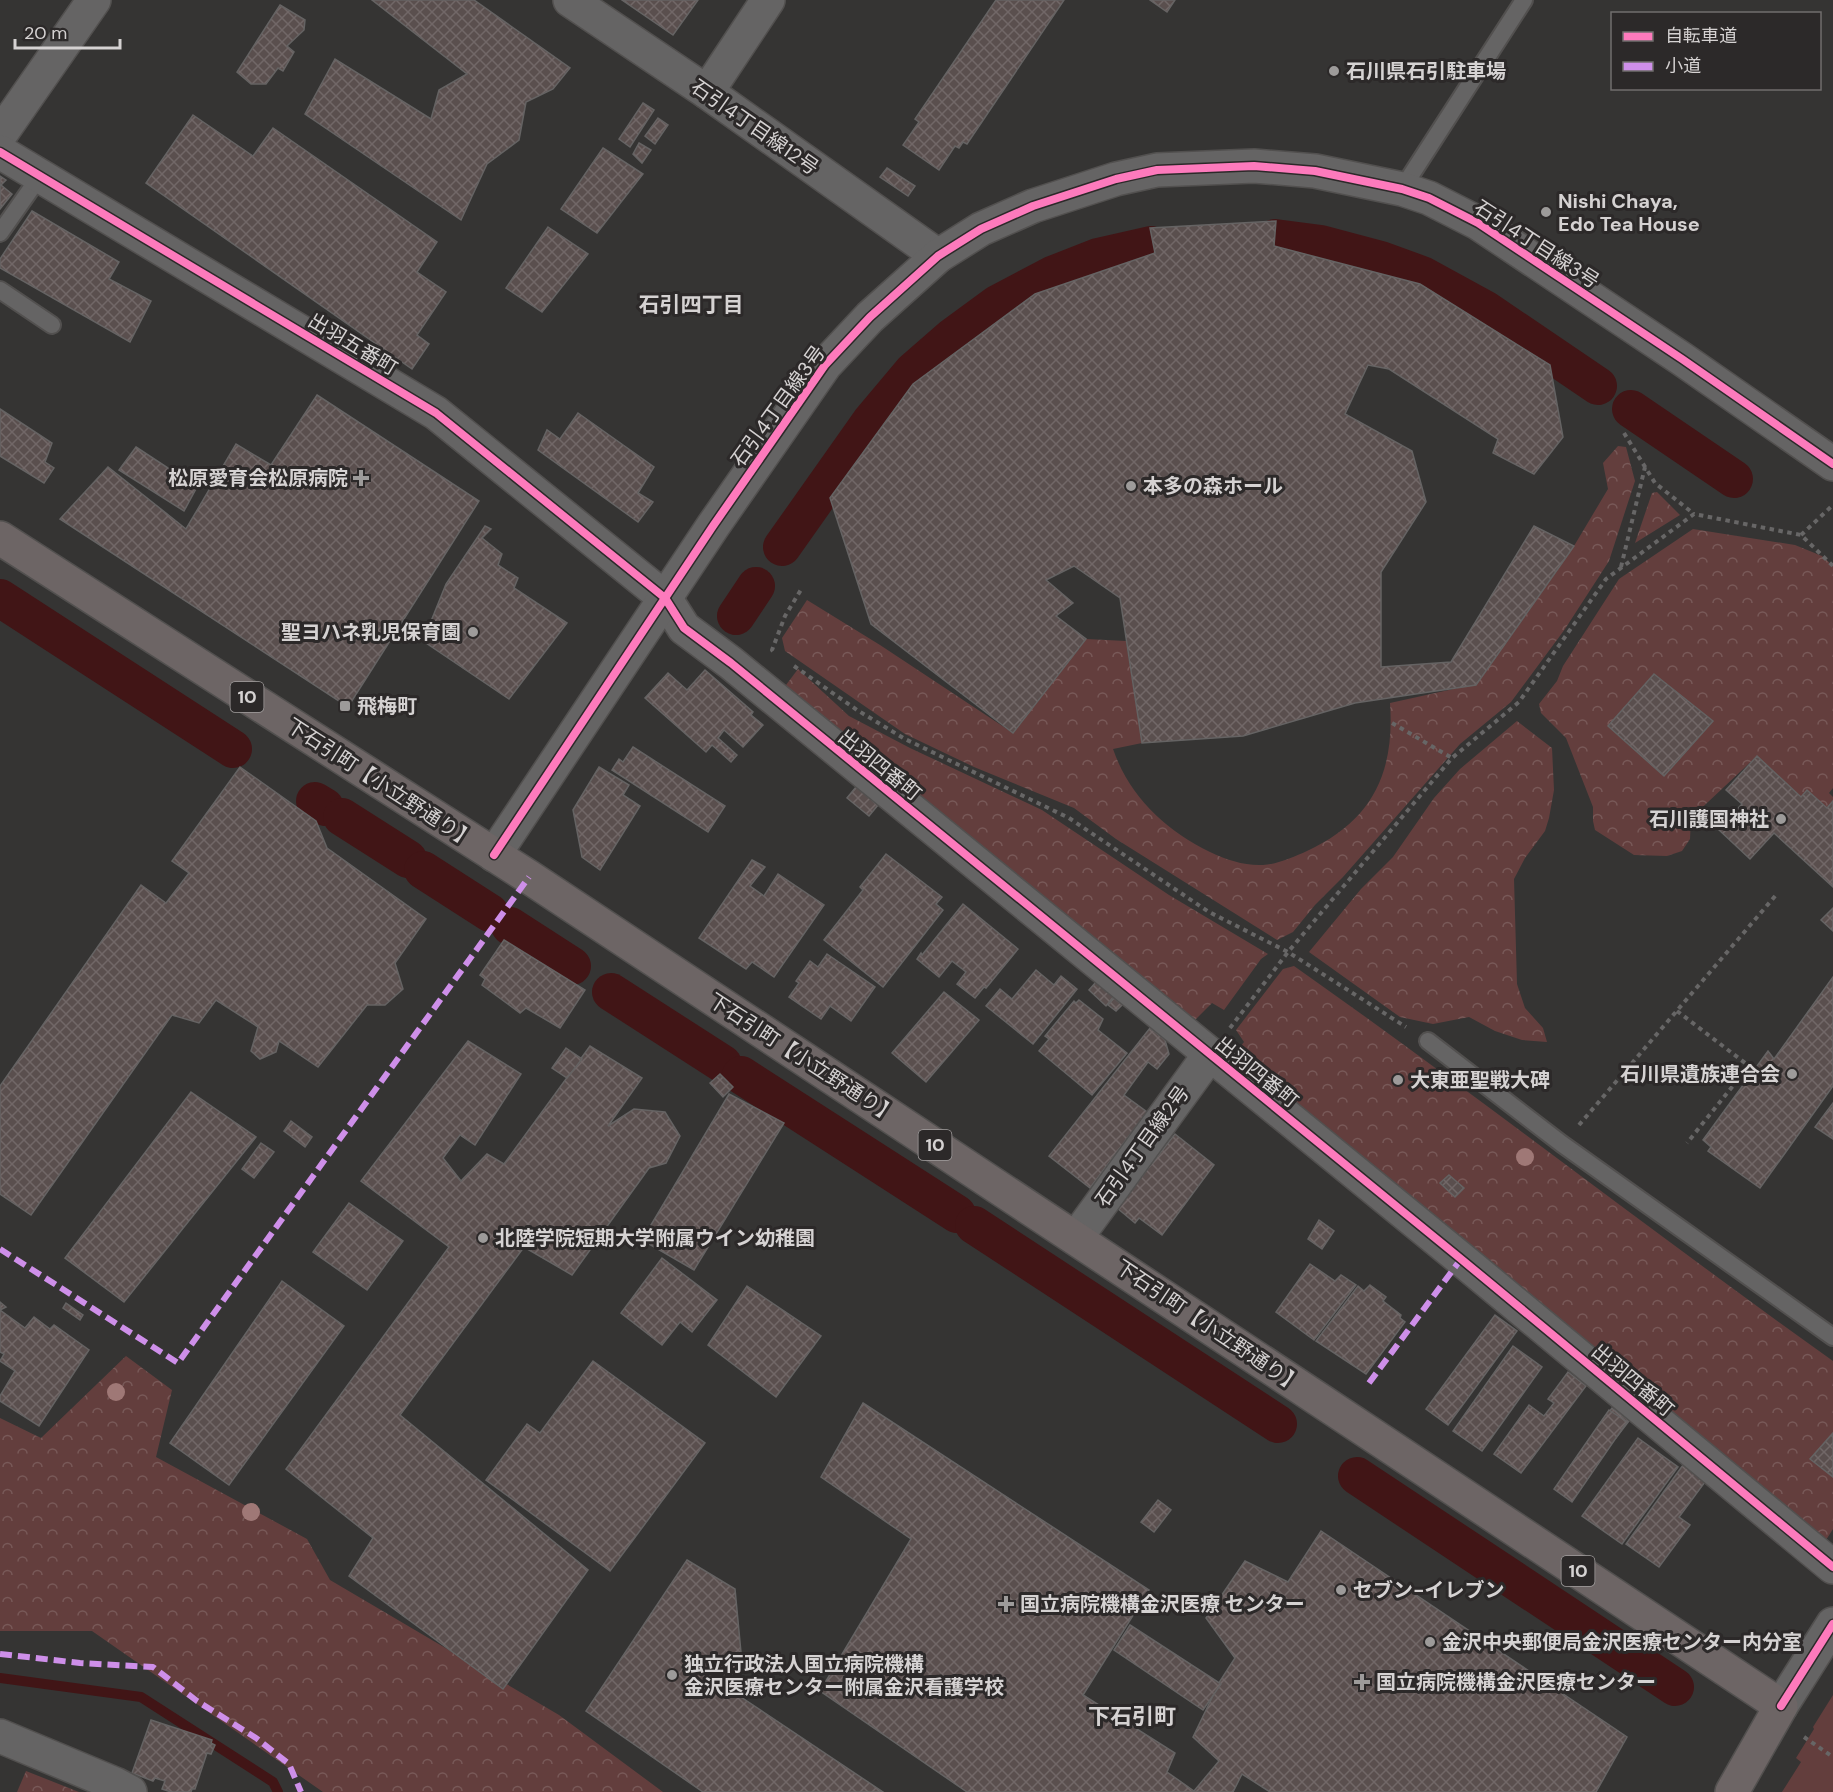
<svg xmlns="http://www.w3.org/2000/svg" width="1833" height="1792" font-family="'DM Sans','Noto Sans JP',sans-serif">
  <defs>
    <pattern id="forest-crowns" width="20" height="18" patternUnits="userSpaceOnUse" patternTransform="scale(1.5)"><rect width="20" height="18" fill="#633e3d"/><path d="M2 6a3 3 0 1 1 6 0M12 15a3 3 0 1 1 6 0" fill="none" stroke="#785958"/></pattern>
    <pattern id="building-cross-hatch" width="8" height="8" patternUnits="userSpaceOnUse" patternTransform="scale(1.5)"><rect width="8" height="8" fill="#5a4f4e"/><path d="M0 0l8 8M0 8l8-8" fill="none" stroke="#716767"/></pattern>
  </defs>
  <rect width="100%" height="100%" fill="#353433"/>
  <g fill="url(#forest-crowns)">
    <path d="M1618 446 1626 447 1635 481 1609 561 1565 629 1511 702 1460 744 1343 877 1315 905 1293 932 1277 940 1116 839 1074 808 974 767 905 734 785 651 782 638 807 600 880 645 1013 733 1086 639 1126 641 1142 743 1113 749C1129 796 1166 831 1210 852 1227 860 1245 866 1263 865 1278 864 1294 857 1307 851 1372 821 1395 773 1390 703L1476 684 1574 546 1608 489 1603 463Z"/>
    <polygon points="1657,492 1680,515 1635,543 1652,493"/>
    <polygon points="1693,529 1795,545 1822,556 1833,566 1833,788 1829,793 1833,797 1833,801 1827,808 1807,790 1801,797 1757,756 1691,818 1690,839 1682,851 1667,856 1634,855 1595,830 1593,821 1593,807 1566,738 1541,713 1539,704 1557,681 1563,666 1619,579"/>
    <polygon points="798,669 849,716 910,748 1042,810 1169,895 1268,954 1261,959 1224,1010 1212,1003 1193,1022 783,689"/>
    <polygon points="1517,721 1552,748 1554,790 1549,818 1545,831 1525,858 1514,879 1517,984 1525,1008 1543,1028 1547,1042 1522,1040 1495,1031 1469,1017 1433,1024 1400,1017 1309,952 1361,889 1393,857 1434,798 1460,769"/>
    <path d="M1294 966C1476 1094 1652 1232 1833 1361V1529L1826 1540 1752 1485 1233 1056 1244 1042 1236 1030 1283 969Z"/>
    <polygon points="126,1356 172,1390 156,1457 307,1539 330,1580 559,1715 663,1792 323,1792 92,1631 0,1631 0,1418 41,1438"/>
    <polygon points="26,1771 79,1792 17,1792"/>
  </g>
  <polygon fill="#633e3d" points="1833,1695 1833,1792 1782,1792 1801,1762 1796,1758 1814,1729 1813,1727"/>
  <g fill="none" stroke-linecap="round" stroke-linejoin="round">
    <polyline stroke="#411516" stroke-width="10" points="0,1678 141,1697 273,1782 278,1792"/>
    <g stroke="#411516" stroke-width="38">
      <polyline points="1275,238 1321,244 1381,260 1422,275 1486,310 1598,386"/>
      <polyline points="1631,409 1734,479"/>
      <polyline points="782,547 871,421 913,371 952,337 997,304 1052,275 1098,257 1151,245"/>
      <polyline points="0,598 233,749"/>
      <polyline points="736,616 756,586"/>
      <polyline points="315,801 325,807"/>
      <polyline points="342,817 408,859"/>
      <polyline points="423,870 490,913"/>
      <polyline points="510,926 572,966"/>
      <polyline points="611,992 723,1064"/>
      <polyline points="741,1075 957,1214"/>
      <polyline points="974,1225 1278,1424"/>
      <polyline points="1357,1476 1675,1687"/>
    </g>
  </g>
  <g fill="url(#building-cross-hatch)" stroke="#656363" stroke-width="1.5">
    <polygon points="372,0 474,0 570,68 553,89 526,102 519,140 487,164 461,220 305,114 335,59 431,119 439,90 467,74"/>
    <polygon points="622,0 698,0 673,35"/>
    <polygon points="996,0 1064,0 967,144 963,142 959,148 955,146 939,170 903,145 919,122 915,119"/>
    <polygon points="1150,0 1175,0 1167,12"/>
    <polygon points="280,5 305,20 304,30 287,46 294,52 283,71 278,68 266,84 251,84 237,72"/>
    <polygon points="643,103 654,110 630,147 619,139"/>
    <polygon points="193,115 253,156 273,128 437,242 417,272 446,292 417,335 429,344 412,369 146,183"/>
    <polygon points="658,118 668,125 655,144 645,136"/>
    <polygon points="639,143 651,150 642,163 633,154"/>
    <polygon points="603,148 643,174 597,233 561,209"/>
    <polygon points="887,168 915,186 908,196 880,177"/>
    <polygon points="0,176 6,180 1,185 12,194 0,209"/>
    <polygon points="32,211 119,262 109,279 151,301 130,342 0,268 0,259"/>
    <polygon points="1276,221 1274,246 1420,284 1550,365 1563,437 1534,474 1493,453 1498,439 1389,369 1368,365 1345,414 1412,451 1426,502 1381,572 1381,667 1451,662 1534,526 1574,546 1476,685 1355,703 1243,736 1142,743 1120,598 1074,566 1046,580 1073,603 1056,616 1086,639 1013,733 871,624 830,498 913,384 1035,294 1155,253 1150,228"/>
    <polygon points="548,227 588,254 542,312 506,288"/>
    <polygon points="317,395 479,501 348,707 60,519 108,467 186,529 236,444 271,465"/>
    <polygon points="0,409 52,443 45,462 54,468 44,483 0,456"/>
    <polygon points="578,413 654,467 638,493 653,502 638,522 538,450 547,430 560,439"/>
    <polygon points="136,447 197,487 184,511 119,470"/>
    <polygon points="485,526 491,529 482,538 502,554 498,565 518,578 514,588 567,623 509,699 423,641 446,584"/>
    <polygon points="705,670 753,712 751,715 763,725 743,747 724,730 718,738 737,755 731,762 712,745 706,752 645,698 668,673 687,690"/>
    <polygon points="1654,674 1713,721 1664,776 1608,726"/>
    <polygon points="633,747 725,806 708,832 612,770 619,759 623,762"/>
    <polygon points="1757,756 1801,797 1807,790 1827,808 1833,801 1833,887 1774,833 1750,859 1718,829 1742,804 1726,790"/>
    <polygon points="240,767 316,821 327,848 426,919 395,963 403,989 385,1005 367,1005 318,1067 279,1041 276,1052 260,1059 251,1051 258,1027 216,1000 199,1023 172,1015 31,1215 0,1194 0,1086 141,885 166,903 189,873 172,861"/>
    <polygon points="599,767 629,785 623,795 640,806 600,870 582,857 573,810"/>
    <polygon points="856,787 878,805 869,816 847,798"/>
    <polygon points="886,854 942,897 936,904 943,910 883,987 824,940 863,890 860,887"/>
    <polygon points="752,860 765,867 750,886 764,896 778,874 824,905 774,977 752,962 746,969 699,938"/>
    <polygon points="963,904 1018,949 986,988 984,987 975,998 957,984 966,972 952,961 939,977 917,959 921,953 922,955"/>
    <polygon points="1833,908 1833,931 1821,920"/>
    <polygon points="504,940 585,990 560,1028 526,1008 520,1013 482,985 485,979 480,975"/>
    <polygon points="827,954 875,987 851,1021 830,1006 821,1019 789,997 799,983 796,981 810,961 818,967"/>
    <polygon points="1036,970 1054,985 1061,976 1077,989 1033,1044 986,1006 1000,989 1012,999"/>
    <polygon points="1833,977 1833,1086 1760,1188 1708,1151 1711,1147 1703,1140 1768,1051 1774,1059"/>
    <polygon points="1096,982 1114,996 1106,1006 1089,990"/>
    <polygon points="944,992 979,1020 926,1082 892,1053"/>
    <polygon points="1114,998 1122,1005 1116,1011 1108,1005"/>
    <polygon points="1079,1000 1103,1019 1098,1030 1127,1053 1092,1095 1039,1051 1049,1039 1045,1036 1074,1001 1076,1003"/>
    <polygon points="1150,1028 1165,1040 1169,1054 1157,1069 1148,1062 1124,1095 1147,1112 1090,1188 1049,1156"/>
    <polygon points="468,1041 521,1074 475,1145 460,1135 443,1158 461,1181 487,1154 504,1164 590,1046 642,1078 608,1126 634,1109 665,1112 680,1136 666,1163 649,1168 572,1275 524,1247 400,1415 588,1570 503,1689 349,1576 373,1538 286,1469 449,1247 361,1181"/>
    <polygon points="566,1048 582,1059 567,1078 552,1068"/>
    <polygon points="720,1074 733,1087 723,1097 710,1083"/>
    <polygon points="191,1092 256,1137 124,1302 65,1258"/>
    <polygon points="729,1094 784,1123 694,1270 642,1240"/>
    <polygon points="1833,1103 1833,1139 1815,1127"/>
    <polygon points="291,1121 312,1137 305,1147 284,1131"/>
    <polygon points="1175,1134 1214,1165 1162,1235 1139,1218 1135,1223 1117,1208"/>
    <polygon points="261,1143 274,1152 254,1178 242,1169"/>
    <polygon points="1449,1175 1464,1188 1455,1197 1440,1183"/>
    <polygon points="349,1203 403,1241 367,1290 313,1252"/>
    <polygon points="1319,1220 1334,1231 1322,1249 1308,1239"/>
    <polygon points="662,1258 717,1300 692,1332 680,1322 662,1345 621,1313"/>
    <polygon points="1310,1264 1335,1281 1341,1275 1356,1285 1314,1340 1276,1312"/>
    <polygon points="282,1281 344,1326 229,1485 170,1443"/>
    <polygon points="1370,1285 1386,1297 1383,1301 1401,1315 1400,1318 1405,1322 1366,1374 1316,1341 1358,1286 1364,1291"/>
    <polygon points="747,1286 821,1336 776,1397 708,1345"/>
    <polygon points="0,1302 6,1307 0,1310 25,1328 34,1317 50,1329 54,1325 89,1350 39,1426 0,1401 0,1396 15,1371 0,1361 4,1354 0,1352"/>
    <polygon points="66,1303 83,1315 80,1320 63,1308"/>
    <polygon points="1495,1315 1517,1331 1448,1425 1426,1409"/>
    <polygon points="1513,1346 1542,1367 1482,1451 1453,1431"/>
    <polygon points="593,1361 705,1443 610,1571 486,1480 527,1424 540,1433"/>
    <polygon points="1568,1372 1586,1386 1521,1473 1494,1454 1529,1405 1544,1416 1554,1403 1548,1399"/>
    <polygon points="863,1403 1149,1590 1083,1695 1175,1753 1167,1772 1194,1791 1219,1761 1193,1737 1220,1681 1235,1658 1206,1618 1245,1561 1288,1582 1321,1531 1627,1737 1596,1792 1270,1792 1242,1774 1233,1792 967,1792 820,1691 911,1539 821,1477"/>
    <polygon points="1612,1408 1629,1421 1616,1438 1599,1425"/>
    <polygon points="1609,1410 1627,1422 1572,1502 1554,1489"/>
    <polygon points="1833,1433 1833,1477 1810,1459"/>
    <polygon points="1638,1438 1678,1467 1622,1544 1582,1516"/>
    <polygon points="1683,1465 1705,1482 1679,1517 1690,1525 1659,1567 1626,1544"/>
    <polygon points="1158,1500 1171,1510 1154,1532 1141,1522"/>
    <polygon points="687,1560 735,1589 742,1663 726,1687 883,1792 703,1792 586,1711"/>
    <polygon points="1130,1625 1221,1684 1203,1710 1114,1650"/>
    <polygon points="151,1720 212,1740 211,1743 215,1745 211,1754 207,1753 195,1789 192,1789 191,1792 171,1792 162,1789 165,1781 155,1778 153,1781 132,1773"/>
  </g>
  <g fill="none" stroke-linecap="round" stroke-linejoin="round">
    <defs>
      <g id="lane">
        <polyline points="1402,189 1524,0"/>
        <polyline points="0,233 40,176"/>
        <polyline points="0,290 52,325"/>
        <polyline points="1428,1041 1562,1144 1833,1337"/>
      </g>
      <g id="street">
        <polyline points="570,0 707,92 938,256"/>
        <polyline points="707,92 768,0"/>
        <polyline points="0,135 94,0"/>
        <polyline points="0,152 436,413 665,598 684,628 731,663 1461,1259 1833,1567"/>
        <polyline points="1076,1238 1210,1054"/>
        <polyline points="0,1736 115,1784 130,1792"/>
      </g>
      <g id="secondary">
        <polyline points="494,855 713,526 825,365 870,317 938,256 981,229 1033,206 1116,179 1157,170 1254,166 1315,171 1402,189 1429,198 1478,223 1682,359 1833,464"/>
        <polyline points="1781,1706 1833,1624"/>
      </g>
      <polyline id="primary" points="0,538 529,877 1374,1436 1781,1706 1732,1792"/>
    </defs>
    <use href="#lane" stroke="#52504f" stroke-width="20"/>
    <use href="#street" stroke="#52504f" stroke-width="36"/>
    <use href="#secondary" stroke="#52504f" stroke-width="36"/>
    <use href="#primary" stroke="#52504f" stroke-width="36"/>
    <g stroke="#676666" stroke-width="4" stroke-dasharray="4.5 4.5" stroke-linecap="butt">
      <polyline points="1624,433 1655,483 1694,514"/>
      <polyline points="1801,535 1833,505"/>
      <polyline points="1621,567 1645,467"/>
      <polyline points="773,651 772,650 785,616 802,588"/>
      <polyline points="794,666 857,710 905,739 1069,818 1209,912 1288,952 1406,1027"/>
      <polyline points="1392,723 1452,758"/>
      <polyline points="1677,1011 1749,1066 1687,1143"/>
      <polyline points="1230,1028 1288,952 1452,758 1519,702 1606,579 1694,514 1801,535 1833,566"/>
      <polyline points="1579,1125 1776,895"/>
      <polyline points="1804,1737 1833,1757"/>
    </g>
    <use href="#lane" stroke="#656464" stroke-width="16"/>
    <use href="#street" stroke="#656464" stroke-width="33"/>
    <use href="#secondary" stroke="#656464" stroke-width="33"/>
    <use href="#primary" stroke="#6d6565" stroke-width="33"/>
    <g stroke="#ce8fe9" stroke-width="6" stroke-dasharray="12 6" stroke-linecap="butt">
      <polyline points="0,1249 178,1363 529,877"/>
      <polyline points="1369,1383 1461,1259"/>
      <polyline points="0,1654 80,1663 153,1667 197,1701 256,1738 289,1764 301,1792"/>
    </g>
    <defs>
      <g id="cycleway">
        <polyline points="0,152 436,413 665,598 684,628 731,663 1461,1259 1833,1567"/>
        <polyline points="494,855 713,526 825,365 870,317 938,256 981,229 1033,206 1116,179 1157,170 1254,166 1315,171 1402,189 1429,198 1478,223 1682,359 1833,464"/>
        <polyline points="1781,1706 1833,1624"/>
      </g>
    </defs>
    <use href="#cycleway" stroke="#2c2929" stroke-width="11"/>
    <use href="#cycleway" stroke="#fd7abc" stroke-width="8"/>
  </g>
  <g fill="#9f7876">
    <circle cx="1525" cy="1157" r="9"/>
    <circle cx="116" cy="1392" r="9"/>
    <circle cx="251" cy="1512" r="9"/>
  </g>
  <g fill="#9d9b9a" stroke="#2c2929" stroke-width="2">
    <circle cx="1334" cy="71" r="6"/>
    <circle cx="1546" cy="212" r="6"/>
    <path d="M358 469h6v6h6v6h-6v6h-6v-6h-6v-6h6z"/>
    <circle cx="1131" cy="486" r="6"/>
    <circle cx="473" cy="632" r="6"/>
    <rect x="339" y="700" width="12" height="12" rx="3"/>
    <circle cx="1781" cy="819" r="6"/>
    <circle cx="1792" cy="1074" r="6"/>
    <circle cx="1398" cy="1080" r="6"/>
    <circle cx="483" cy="1238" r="6"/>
    <circle cx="1341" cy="1590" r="6"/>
    <path d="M1003 1595h6v6h6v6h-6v6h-6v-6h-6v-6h6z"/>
    <circle cx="1430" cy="1642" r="6"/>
    <circle cx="672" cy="1675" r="6"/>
    <path d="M1359 1673h6v6h6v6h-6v6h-6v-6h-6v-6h6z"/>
  </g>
  <g text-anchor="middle" stroke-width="6" stroke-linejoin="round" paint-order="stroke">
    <g fill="#2c2929" stroke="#a29f9f" stroke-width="1.5">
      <rect x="230.5" y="682" width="33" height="30" rx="4.5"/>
      <rect x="918.5" y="1130" width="33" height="30" rx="4.5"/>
      <rect x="1561.5" y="1556" width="33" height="30" rx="4.5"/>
    </g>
    <g font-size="18" font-weight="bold" fill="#d5d2d2">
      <text x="247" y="703">10</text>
      <text x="935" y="1151">10</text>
      <text x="1578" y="1577">10</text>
    </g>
    <g font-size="20" font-weight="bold" fill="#d5d2d2" stroke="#2c2929" text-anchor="start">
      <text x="1346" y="78">石川県石引駐車場</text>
      <text x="1558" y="208">Nishi Chaya,<tspan x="1558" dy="23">Edo Tea House</tspan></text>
      <text x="348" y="485" text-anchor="end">松原愛育会松原病院</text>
      <text x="1143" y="493">本多の森ホール</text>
      <text x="461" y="639" text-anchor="end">聖ヨハネ乳児保育園</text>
      <text x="357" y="713">飛梅町</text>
      <text x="1769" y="826" text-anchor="end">石川護国神社</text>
      <text x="1780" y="1081" text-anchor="end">石川県遺族連合会</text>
      <text x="1410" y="1087">大東亜聖戦大碑</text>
      <text x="495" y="1245">北陸学院短期大学附属ウイン幼稚園</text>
      <text x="1353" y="1597">セブン-イレブン</text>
      <text x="1020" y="1611">国立病院機構金沢医療 センター</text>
      <text x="1442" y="1649">金沢中央郵便局金沢医療センター内分室</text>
      <text x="684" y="1671">独立行政法人国立病院機構<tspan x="684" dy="23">金沢医療センター附属金沢看護学校</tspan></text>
      <text x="1376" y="1689">国立病院機構金沢医療センター</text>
    </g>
    <g font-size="20" fill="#d5d2d2" stroke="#2c2929">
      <text transform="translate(755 127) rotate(35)" y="7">石引4丁目線12号</text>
      <text transform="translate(1537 244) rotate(33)" y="7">石引4丁目線3号</text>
      <text transform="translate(353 344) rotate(31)" y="7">出羽五番町</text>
      <text transform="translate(778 406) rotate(-54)" y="7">石引4丁目線3号</text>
      <text transform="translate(880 765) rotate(39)" y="7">出羽四番町</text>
      <text transform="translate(381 783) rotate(33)" y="7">下石引町【小立野通り】</text>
      <text transform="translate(803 1058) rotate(33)" y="7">下石引町【小立野通り】</text>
      <text transform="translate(1257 1072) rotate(39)" y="7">出羽四番町</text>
      <text transform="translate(1142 1146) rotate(-54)" y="7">石引4丁目線2号</text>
      <text transform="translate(1209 1326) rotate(34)" y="7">下石引町【小立野通り】</text>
      <text transform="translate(1633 1380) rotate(40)" y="7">出羽四番町</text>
    </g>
    <g font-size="21" font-weight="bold" fill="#d5d2d2" stroke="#2c2929">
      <text x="691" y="312">石引四丁目</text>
    </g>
    <g font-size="22" font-weight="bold" fill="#d5d2d2" stroke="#2c2929">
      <text x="1132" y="1724">下石引町</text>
    </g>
  </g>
  <rect x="1611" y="12" width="210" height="78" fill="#2c2929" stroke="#706d6d" stroke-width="1.5"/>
  <rect x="1623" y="32" width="30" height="9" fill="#fd7abc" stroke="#706d6d" stroke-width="1.5"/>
  <text x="1665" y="42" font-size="18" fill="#d5d2d2">自転車道</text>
  <rect x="1623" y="62" width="30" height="9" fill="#ce8fe9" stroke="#706d6d" stroke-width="1.5"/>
  <text x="1665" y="72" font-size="18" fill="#d5d2d2">小道</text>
  <path d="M15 39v9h105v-9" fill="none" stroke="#d5d2d2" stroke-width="3"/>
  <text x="24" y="39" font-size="18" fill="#d5d2d2" stroke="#2c2929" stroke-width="4.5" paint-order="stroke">20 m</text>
</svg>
